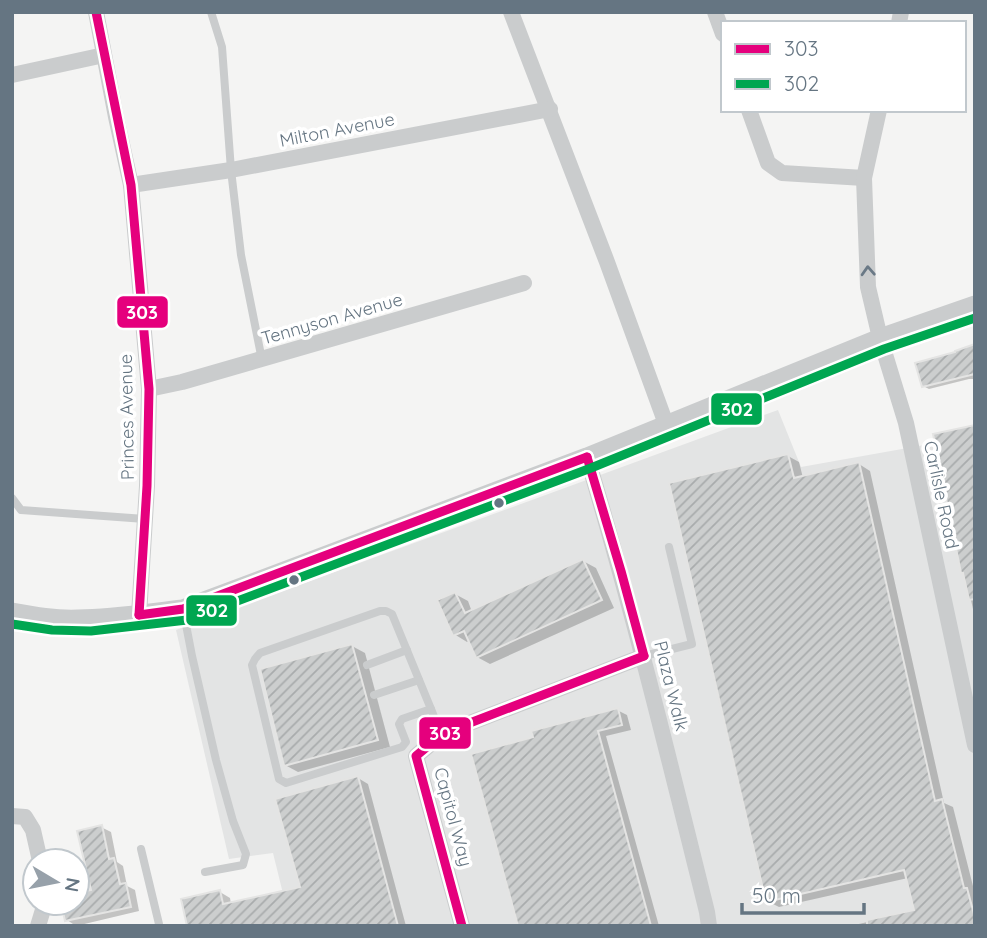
<svg xmlns="http://www.w3.org/2000/svg" width="987" height="938" font-family="Quicksand,sans-serif">
  <defs>
    <pattern id="building-hatch" width="6" height="6" patternUnits="userSpaceOnUse" patternTransform="scale(1.75)"><rect width="6" height="6" fill="#cccece"/><path d="M-1 1l2-2M0 6l6-6M5 7l2-2" fill="none" stroke="#a9acad"/></pattern>
  </defs>
  <rect width="100%" height="100%" fill="#f4f4f3"/>
  <polygon fill="#e3e4e4" points="778,410 801,467 975,436 975,926 291,926 273,853 229,859 176,630"/>
  <g fill="#0003">
    <polygon points="975,346 975,379 969,379 929,389 923,386"/>
    <polygon points="975,427 975,618 965,573"/>
    <polygon points="788,456 799,462 803,478 859,464 870,471 944,803 953,807 975,894 975,926 850,926 916,911 908,878 779,907 767,901"/>
    <polygon points="583,561 596,568 614,608 490,664 477,657 470,640 467,642 454,634 455,594 468,601 472,612"/>
    <polygon points="352,646 365,653 390,747 298,772 285,765"/>
    <polygon points="617,710 627,715 631,730 606,736 659,926 520,926 535,738"/>
    <polygon points="358,778 368,784 406,926 188,926 220,892 230,898 231,904 302,889"/>
    <polygon points="101,827 111,832 117,862 123,866 127,886 135,890 139,911 76,926 67,920 63,903 77,903 77,895 93,892"/>
  </g>
  <g fill="url(#building-hatch)" stroke="#e4e4e3" stroke-width="2">
    <polygon points="975,344 975,374 922,387 915,363 955,352 955,351"/>
    <polygon points="975,425 975,599 969,600 963,573 961,573 933,434"/>
    <polygon points="788,454 794,478 859,462 935,801 942,799 964,888 967,888 975,918 975,926 867,926 867,920 914,910 904,870 766,902 669,483"/>
    <polygon points="583,559 602,600 476,658 464,631 453,636 437,600 455,592 465,613"/>
    <polygon points="352,644 378,740 284,766 260,669"/>
    <polygon points="618,708 622,725 598,731 651,926 518,926 471,754 533,737 531,731"/>
    <polygon points="358,776 398,926 187,926 181,899 220,890 223,904 300,887 275,799"/>
    <polygon points="102,825 109,859 114,858 120,884 126,883 131,907 65,921 61,903 77,903 77,893 91,890 77,831"/>
  </g>
  <g fill="none" stroke-linecap="round" stroke-linejoin="round">
    <g stroke="#cacccd" stroke-width="8">
      <polyline points="211,12 222,47 231,170 241,255 262,360"/>
      <polyline points="12,498 21,510 145,519"/>
      <polyline points="183,609 192,656 216,760 233,821 246,854 243,865 205,872"/>
      <polygon points="380,611 386,611 392,614 431,709 402,719 399,724 406,742 402,747 286,783 279,779 252,665 255,659 260,653"/>
      <polyline points="644,656 692,644 669,547"/>
      <polyline points="367,665 407,650"/>
      <polyline points="374,695 419,680"/>
      <polyline points="431,709 441,735"/>
      <polyline points="141,849 159,924 158,926"/>
    </g>
    <g stroke="#cacccd" stroke-width="16">
      <polyline points="96,12 116,117 131,185 149,389 147,486 139,615"/>
      <polyline points="511,12 607,262 666,424"/>
      <polyline points="715,12 723,34"/>
      <polyline points="899,23 901,12"/>
      <polyline points="12,75 104,55"/>
      <polyline points="749,110 768,163 782,173 864,178"/>
      <polyline points="879,110 864,178 868,287 880,338 906,423 975,745"/>
      <polyline points="131,185 231,170 550,109"/>
      <polyline points="149,389 182,382 524,283"/>
      <path d="M587 457C632 607 669 759 707 912L709 926"/>
      <polyline points="12,816 25,817 33,830 40,861"/>
      <polyline points="38,926 45,903"/>
      <polyline points="462,926 416,756 441,735 449,731 644,656"/>
    </g>
    <path stroke="#cacccd" stroke-width="19" d="M12 612C34 616 56 620 78 619 113 619 148 613 183 609L587 457 880 338 975 305"/>
    <defs>
      <g id="bus-1">
        <polyline points="96,12 131,185 149,389 147,486 139,615"/>
        <polyline points="587,457 621,571 644,656"/>
        <polyline points="139,615 183,609 587,457"/>
        <polyline points="462,926 416,756 441,735 449,731 644,656"/>
      </g>
      <polyline id="bus-2" points="12,624 52,630 91,631 187,620 591,468 884,349 975,318"/>
    </defs>
    <use href="#bus-1" stroke="#fff" stroke-width="14"/>
    <use href="#bus-2" stroke="#fff" stroke-width="14"/>
    <use href="#bus-1" stroke="#e5007d" stroke-width="9"/>
    <use href="#bus-2" stroke="#00a651" stroke-width="9"/>
  </g>
  <defs><path id="oneway-chevron" d="M-2-3.5L2.5 0L-2 3.5" fill="none" stroke-width="1.6" stroke-linecap="round" stroke-linejoin="round" transform="scale(1.75)"/></defs>
  <use stroke="#6a7986" href="#oneway-chevron" transform="translate(868 271) rotate(-93)"/>
  <g fill="#657582" stroke="#fff" stroke-width="2.5">
    <circle cx="499" cy="503" r="6"/>
    <circle cx="294" cy="580" r="6"/>
  </g>
  <g text-anchor="middle" stroke-width="7" stroke-linejoin="round" paint-order="stroke">
    <g font-size="18" fill="#657582" stroke="#fff">
      <text transform="translate(337 130) rotate(-11)" y="6">Milton Avenue</text>
      <text transform="translate(332 319) rotate(-16)" y="6">Tennyson Avenue</text>
      <text transform="translate(127 417) rotate(-91)" y="6">Princes Avenue</text>
      <text transform="translate(941 495) rotate(78)" y="6">Carlisle Road</text>
      <text transform="translate(671 686) rotate(76)" y="6">Plaza Walk</text>
      <text transform="translate(453 817) rotate(75)" y="6">Capitol Way</text>
    </g>
  </g>
  <g stroke="#fff" stroke-width="2.5">
    <rect x="116" y="295" width="53" height="34" rx="7" fill="#e5007d"/>
    <rect x="710" y="392" width="53" height="34" rx="7" fill="#00a651"/>
    <rect x="185" y="594" width="53" height="33" rx="7" fill="#00a651"/>
    <rect x="418" y="716" width="54" height="34" rx="7" fill="#e5007d"/>
  </g>
  <g font-size="19" text-anchor="middle" font-weight="bold" fill="#fff">
    <text x="142" y="319">303</text>
    <text x="737" y="416">302</text>
    <text x="212" y="617">302</text>
    <text x="445" y="740">303</text>
  </g>
  <rect width="987" height="938" fill="none" stroke="#657582" stroke-width="28"/>
  <rect x="721" y="21" width="245" height="91" fill="#ffffff" stroke="#c1c8cd" stroke-width="2"/>
  <rect x="735" y="44" width="35" height="10" fill="#e5007d" stroke="#c1c8cd" stroke-width="2"/>
  <text x="784" y="56" font-size="21" fill="#657582">303</text>
  <rect x="735" y="79" width="35" height="10" fill="#00a651" stroke="#c1c8cd" stroke-width="2"/>
  <text x="784" y="91" font-size="21" fill="#657582">302</text>
  <g transform="translate(56 882) rotate(100)"><circle r="33" fill="#ffffff" stroke="#c1c8cd" stroke-width="2"/>
  <path d="M0-5L12 26L0 18L-12 26Z" fill="#97a1aa"/>
  <text y="-10" font-size="19" font-weight="bold" text-anchor="middle" fill="#657582">N</text>
  </g>
  <path d="M742 903v10h122v-10" fill="none" stroke="#657582" stroke-width="3.5"/>
  <text x="752" y="903" font-size="21" fill="#657582" stroke="#ffffff" stroke-width="5" paint-order="stroke">50 m</text>
</svg>
